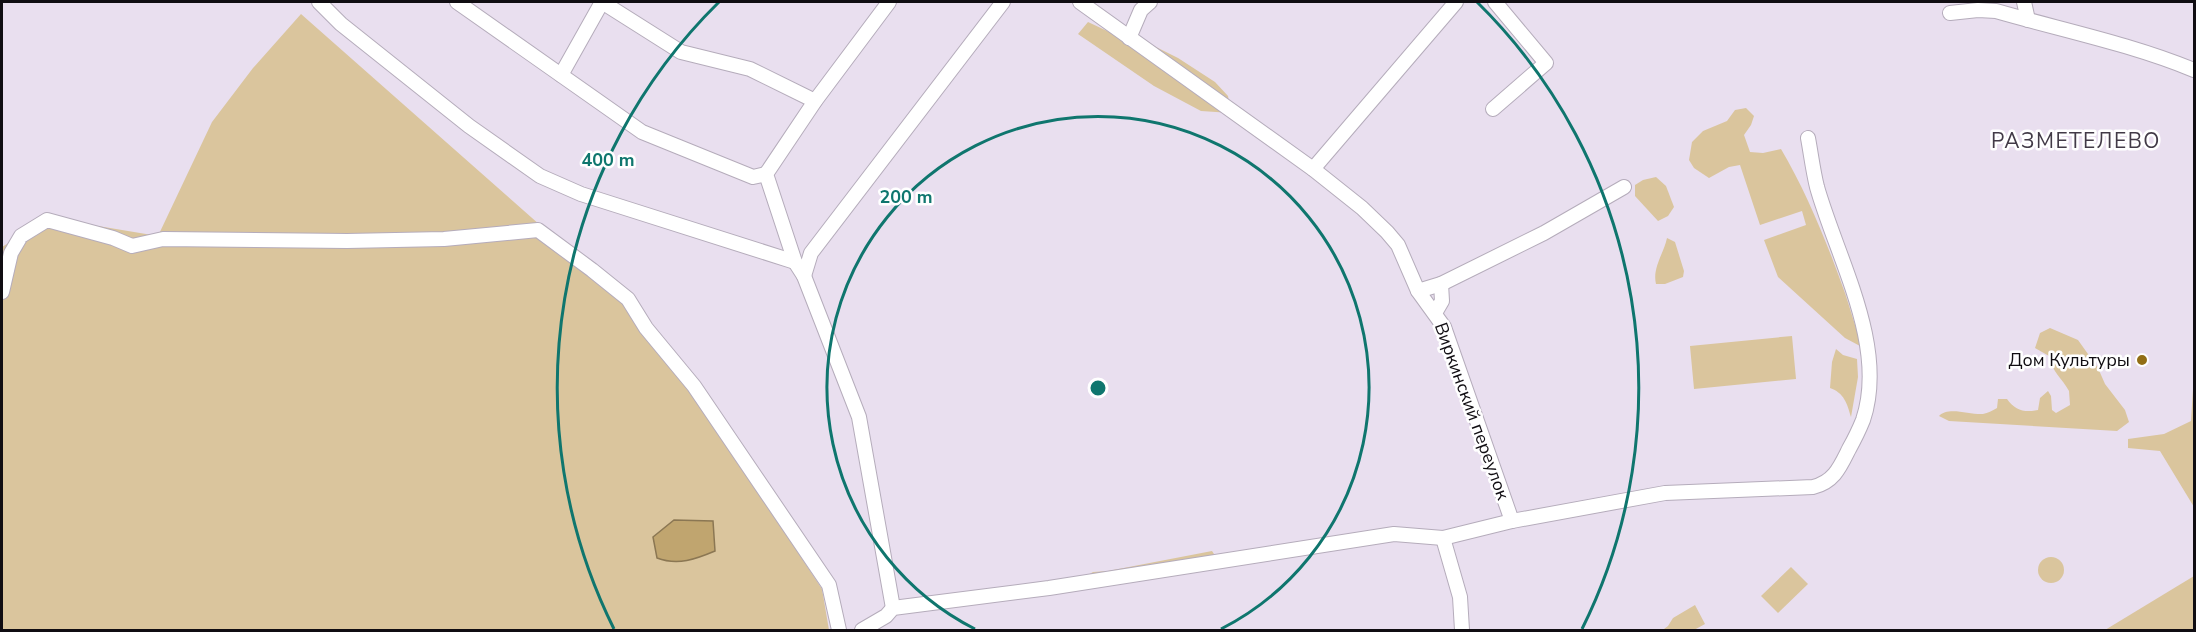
<svg xmlns="http://www.w3.org/2000/svg" width="2196" height="632" font-family="'Nunito Sans',sans-serif">
  <rect width="100%" height="100%" fill="#e9dfef"/>
  <g fill="#dac59d">
    <polygon points="301,14 626,301 716,428 822,589 829,630 2,630 2,247 50,218 158,236 212,122 253,68"/>
    <polygon points="1088,22 1137,45 1154,46 1178,58 1215,82 1228,96 1231,113 1201,111 1154,86 1078,34"/>
    <path d="M1746 108 1754 116 1751 125 1744 135 1750 152 1763 153 1781 149C1807 193 1828 245 1845 293 1850 308 1854 323 1859 337L1860 346 1845 338 1778 277 1764 240 1806 225 1802 211 1760 225 1740 165 1729 167 1709 178 1694 168 1689 160 1692 142 1703 131 1727 121 1735 110Z"/>
    <polygon points="1656,177 1666,186 1674,207 1668,216 1658,221 1635,196 1635,185 1643,180"/>
    <path d="M1667 238 1675 242 1684 271 1683 277 1665 284H1656C1652 268 1664 253 1667 238Z"/>
    <path d="M2050 328 2078 340 2098 368 2105 384 2125 410 2129 422 2117 431 1949 421 1939 416C1948 406 1970 415 1983 414 1988 413 1992 411 1997 408L1998 399H2007C2015 410 2024 413 2038 410L2040 398 2048 391 2051 396 2052 410 2056 413 2070 405 2069 391C2062 378 2052 372 2049 356L2035 348 2040 333Z"/>
    <polygon points="1792,336 1796,379 1694,389 1690,346"/>
    <path d="M1836 349 1843 355 1857 359 1858 377 1851 417C1847 403 1844 393 1830 388L1832 362Z"/>
    <polygon points="2193,389 2194,389 2194,507 2160,451 2128,448 2128,439 2164,434 2191,421"/>
    <polygon points="1212,551 1214,554 1213,559 1088,575 1093,572 1108,571"/>
    <circle cx="2051" cy="570" r="13"/>
    <polygon points="1791,567 1808,584 1778,613 1761,596"/>
    <polygon points="2194,576 2194,630 2105,630"/>
    <polygon points="1695,605 1705,624 1694,630 1665,630 1664,629 1668,626 1673,618"/>
  </g>
  <path fill="#c0a56f" stroke="#8b7753" stroke-width="1.5" d="M674 520 713 521 715 551C696 559 678 566 657 558L653 537Z"/>
  <g fill="none" stroke-linecap="round" stroke-linejoin="round">
    <defs>
      <g id="minor">
        <polyline points="319,2 341,24 469,126 540,176 581,194 795,262"/>
        <polyline points="457,2 642,132 753,177 766,174"/>
        <polyline points="602,2 681,52 750,69 815,101"/>
        <polyline points="889,2 815,101 766,174 795,262 804,276 859,417 893,608"/>
        <polyline points="1080,2 1313,169 1362,208 1387,232 1398,245 1418,291 1444,327 1512,521"/>
        <polyline points="2024,2 2028,20"/>
        <path d="M1950 13 1978 10 1996 11C2062 30 2131 44 2194 70"/>
        <polyline points="1129,38 1141,10 1150,2"/>
        <polyline points="561,75 602,2"/>
        <polyline points="1493,109 1546,63 1495,2"/>
        <polyline points="1313,169 1456,2"/>
        <polyline points="804,276 811,253 1003,2"/>
        <polyline points="1418,291 1441,284 1544,233 1624,187"/>
        <polyline points="2,292 11,253 21,236 47,220 113,238 132,246 163,239 347,241 444,239 538,230 592,270 628,299 646,328 694,386 829,585 839,630"/>
        <polyline points="1435,313 1442,301 1441,284"/>
        <polyline points="1443,538 1460,597 1462,630"/>
        <path d="M862 630 886 616 893 608 1049 588 1394 534 1443 538 1512 521 1665 493 1813 487C1834 482 1840 467 1849 449 1854 440 1859 430 1863 420 1888 346 1837 258 1817 187 1813 171 1811 154 1808 138"/>
      </g>
    </defs>
    <use href="#minor" stroke="#b5acbb" stroke-width="16"/>
    <use href="#minor" stroke="#fff" stroke-width="14"/>
  </g>
  <g fill="none" stroke="#0f766e" stroke-width="3">
    <path d="M975 629A271 271 0 1 1 1221 629"/>
    <path d="M614 629A541 541 0 0 1 719 2M1477 2A541 541 0 0 1 1582 629"/>
  </g>
  <circle fill="#926e15" stroke="#fff" stroke-width="2" cx="2142" cy="360" r="6"/>
  <g text-anchor="middle" stroke-width="5" stroke-linejoin="round" paint-order="stroke">
    <g font-size="18" fill="#100d12" stroke="#fff" text-anchor="end">
      <text x="2130" y="366">Дом Культуры</text>
    </g>
    <g font-size="18" fill="#100d12" stroke="#fff">
      <text transform="translate(1472 411) rotate(70)" y="6">Виркинский переулок</text>
    </g>
    <g font-size="21" letter-spacing="1.5" fill="#423a47" stroke="#fff">
      <text x="2076" y="148">РАЗМЕТЕЛЕВО</text>
    </g>
  </g>
  <circle cx="1098" cy="388" r="9" fill="#0f766e" stroke="#fff" stroke-width="3"/>
  <g font-size="18" text-anchor="middle" font-weight="bold" fill="#0f766e" stroke="#fff" stroke-width="5" stroke-linejoin="round" paint-order="stroke">
    <text x="608" y="166">400 m</text>
    <text x="906" y="203">200 m</text>
  </g>
  <rect width="2196" height="632" fill="none" stroke="#100d12" stroke-width="6"/>
</svg>
